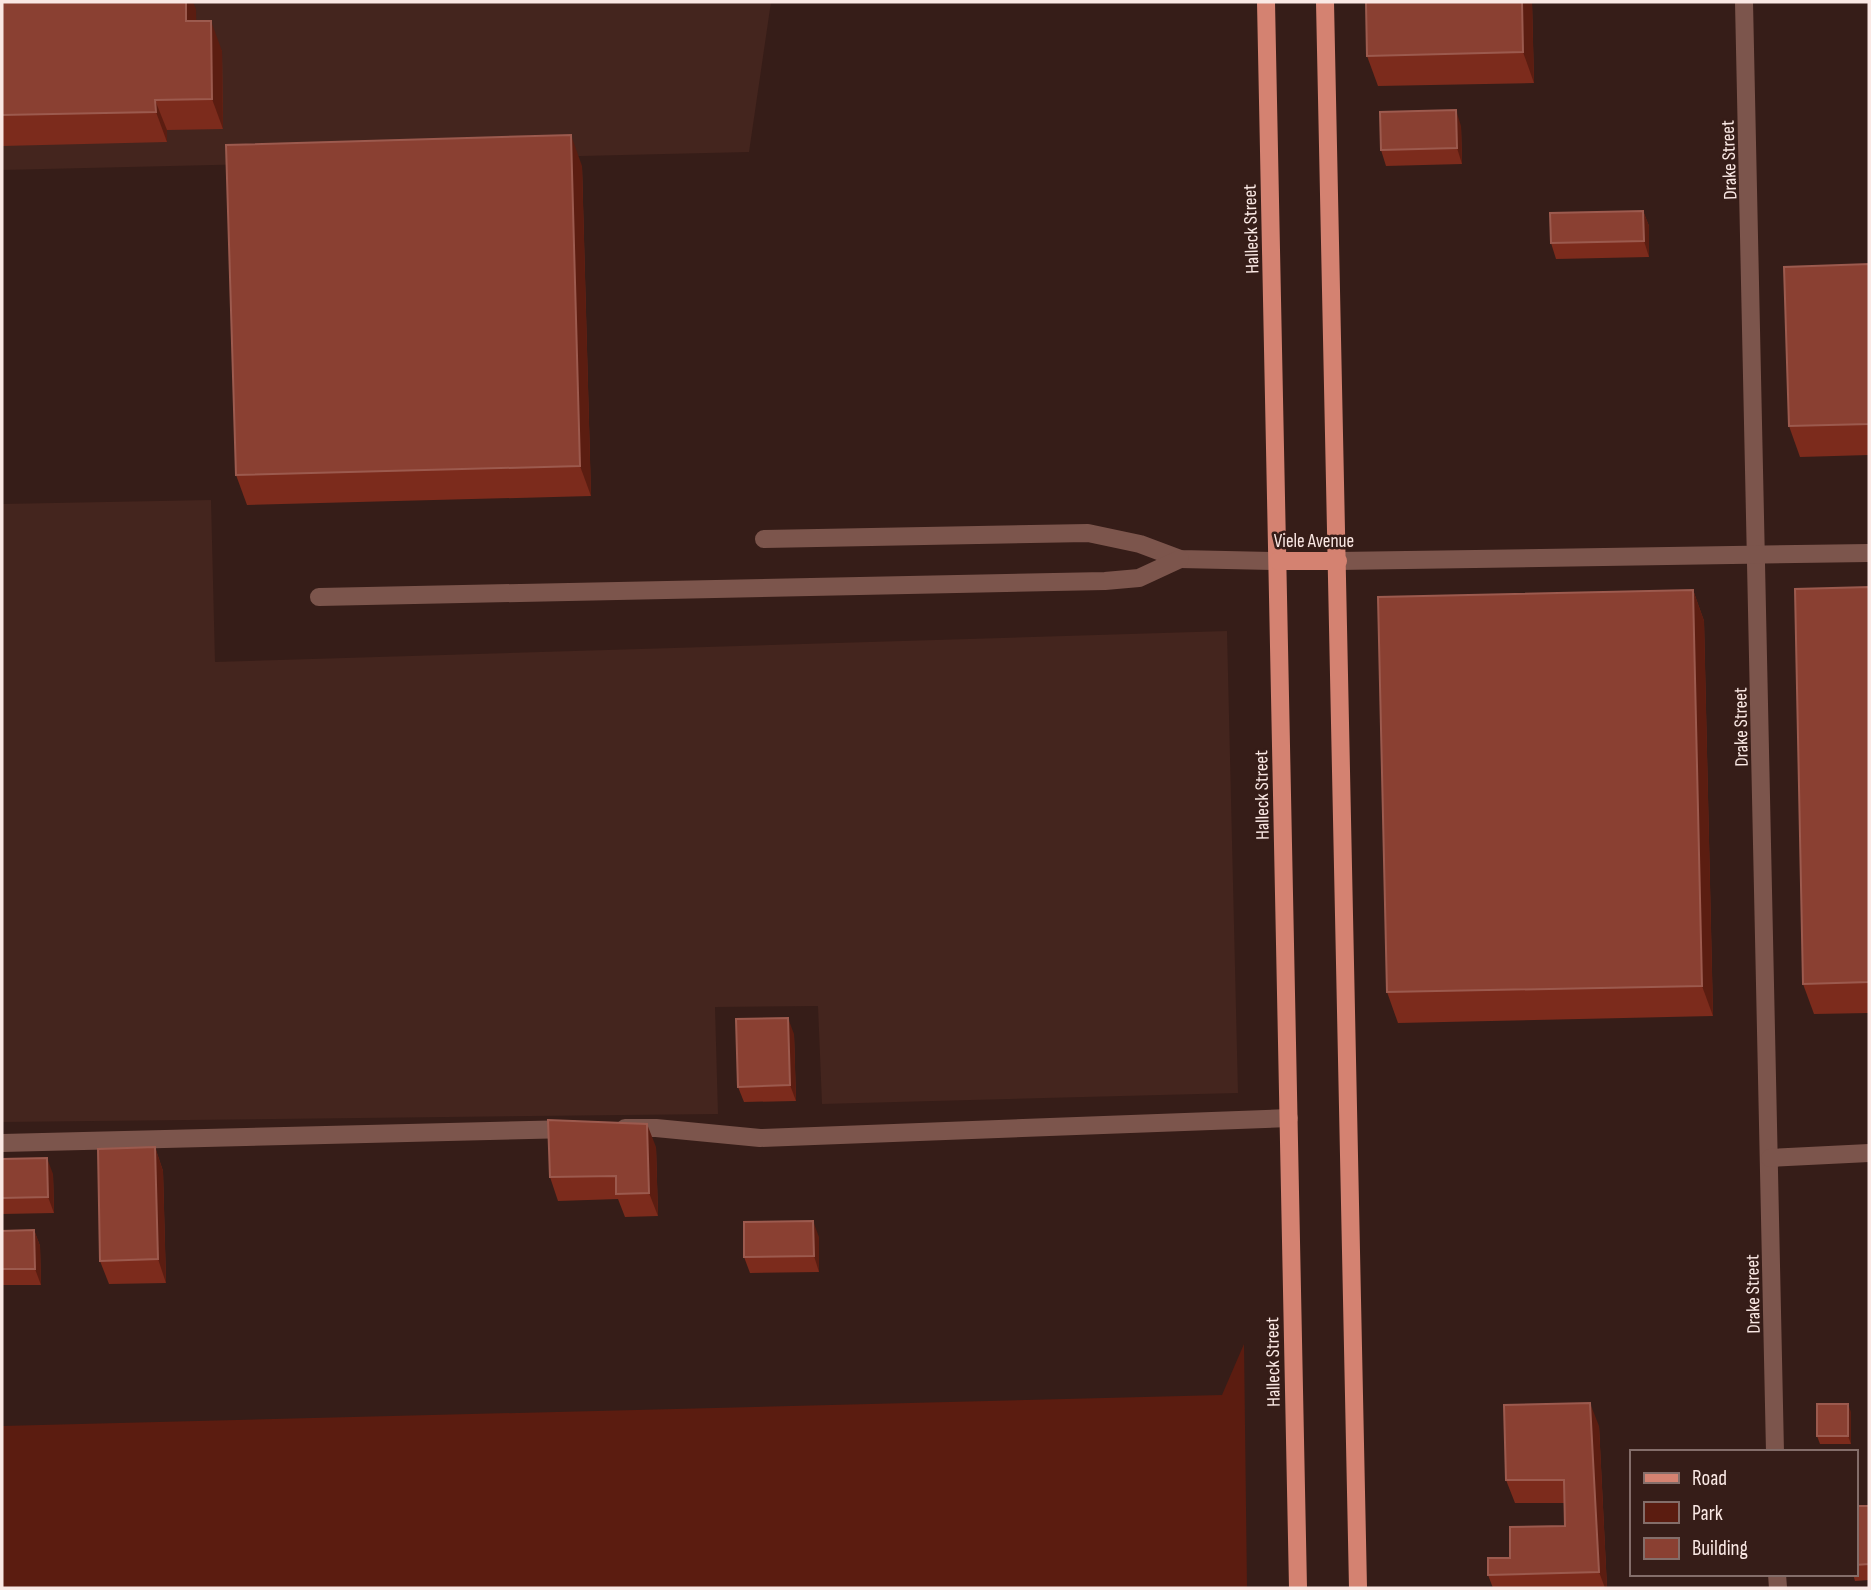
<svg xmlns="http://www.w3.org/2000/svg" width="1871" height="1590" font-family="'Sofia Sans Condensed',sans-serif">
  <rect width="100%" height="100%" fill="#361d18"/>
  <g fill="#44251e">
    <polygon points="2,2 771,2 749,152 2,170"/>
    <polygon points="211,500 215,662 1227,631 1238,1093 822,1104 818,1006 715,1007 718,1114 2,1122 2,504"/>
  </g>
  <polygon fill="#5b1c10" points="1244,1344 1247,1588 2,1588 2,1426 1222,1395"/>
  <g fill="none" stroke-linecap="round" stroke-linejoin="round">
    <g stroke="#7c554c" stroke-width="18">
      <polyline points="1744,2 1775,1452"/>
      <polyline points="764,539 1088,533 1140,544 1180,559 1278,561"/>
      <polyline points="1338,561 1869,553"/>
      <polyline points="319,597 1105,581 1139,578 1180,559"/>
      <polyline points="625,1128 656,1128 760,1138 1289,1118"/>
      <polyline points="2,1143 572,1129"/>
      <polyline points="1770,1158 1869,1153"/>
      <polyline points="1777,1574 1778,1588"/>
    </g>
    <g stroke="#d48271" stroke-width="18">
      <polyline points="1266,2 1298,1588"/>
      <polyline points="1325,2 1358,1588"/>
      <polyline points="1278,561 1338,561"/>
    </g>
  </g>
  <g fill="#7c2b1c">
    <polygon points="2,2 196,9 196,21 222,51 223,129 167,130 167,142 2,146"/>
    <polygon points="1532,2 1534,83 1378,86 1367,56"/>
    <polygon points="1461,126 1462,164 1386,166 1381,150"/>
    <polygon points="582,166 591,496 247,505 236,475"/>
    <polygon points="1643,211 1649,226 1649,257 1556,259 1551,243"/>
    <polygon points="1869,264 1869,455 1800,457 1789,426"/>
    <polygon points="1869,587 1869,1013 1814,1014 1803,984"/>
    <polygon points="1693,590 1704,621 1713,1016 1398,1023 1387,992"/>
    <polygon points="794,1034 796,1101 744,1102 738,1087"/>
    <polygon points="155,1147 163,1171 166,1283 109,1284 100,1261"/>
    <polygon points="656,1147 658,1216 625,1217 618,1199 558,1201 550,1177"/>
    <polygon points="2,1159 53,1174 54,1213 2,1214"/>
    <polygon points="34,1230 40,1246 41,1285 2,1285 2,1231"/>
    <polygon points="819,1237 819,1272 750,1273 744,1257"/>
    <polygon points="1851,1412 1851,1444 1820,1444 1817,1436"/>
    <polygon points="1599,1426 1607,1588 1493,1588 1488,1575 1510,1558 1565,1526 1565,1503 1515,1503 1506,1480"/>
    <polygon points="1855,1506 1869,1506 1869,1580 1855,1581 1853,1574 1855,1574"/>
  </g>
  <g fill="#5b1d11">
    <polygon points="186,2 193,2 196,9 197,51 186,21"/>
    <polygon points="1522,2 1532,2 1534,83 1523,52"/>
    <polygon points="211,21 222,51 223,129 212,99"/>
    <polygon points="155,100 167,130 167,142 156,112"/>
    <polygon points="1456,110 1461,126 1462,164 1457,148"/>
    <polygon points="571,135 582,166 591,496 580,466"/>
    <polygon points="1643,211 1649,226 1649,257 1644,241"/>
    <polygon points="1693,590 1704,621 1713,1016 1702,986"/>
    <polygon points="788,1018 794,1034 796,1101 790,1085"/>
    <polygon points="647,1124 656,1147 658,1216 649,1193"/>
    <polygon points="155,1147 163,1171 166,1283 158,1259"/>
    <polygon points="47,1158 53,1174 54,1213 48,1197"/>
    <polygon points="813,1221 819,1237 819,1272 814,1256"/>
    <polygon points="34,1230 40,1246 41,1285 35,1269"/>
    <polygon points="1590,1403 1599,1426 1607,1588 1605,1588 1599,1572"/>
    <polygon points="1848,1404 1851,1412 1851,1444 1848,1436"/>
  </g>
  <g fill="#8a4032" stroke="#9c5a4e" stroke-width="2">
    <polygon points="2,2 186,2 186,21 211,21 212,99 155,100 156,112 2,115"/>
    <polygon points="1366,2 1522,2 1523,52 1367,56"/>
    <polygon points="1456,110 1457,148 1381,150 1380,112"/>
    <polygon points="571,135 580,466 236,475 226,145"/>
    <polygon points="1643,211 1644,241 1551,243 1550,213"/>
    <polygon points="1869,264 1869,424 1789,426 1784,267"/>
    <polygon points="1869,587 1869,982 1803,984 1795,589"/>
    <polygon points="1693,590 1702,986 1387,992 1378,597"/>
    <polygon points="788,1018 790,1085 738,1087 736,1019"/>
    <polygon points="548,1120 647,1124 649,1193 616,1194 616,1176 550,1177"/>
    <polygon points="155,1147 158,1259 100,1261 98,1149"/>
    <polygon points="47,1158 48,1197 2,1198 2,1159"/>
    <polygon points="813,1221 814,1256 744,1257 744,1222"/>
    <polygon points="34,1230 35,1269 2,1269 2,1231"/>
    <polygon points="1590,1403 1599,1572 1488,1575 1488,1558 1510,1558 1510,1527 1565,1526 1564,1480 1506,1480 1504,1405"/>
    <rect x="1817" y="1404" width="31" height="32"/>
    <polygon points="1855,1506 1869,1506 1869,1564 1855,1565"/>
  </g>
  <g text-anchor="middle" stroke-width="5" stroke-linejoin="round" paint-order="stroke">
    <g font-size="19" fill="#fae8e4" stroke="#361d18">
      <text transform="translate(1728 160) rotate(-92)" y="7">Drake Street</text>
      <text transform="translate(1250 229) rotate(-92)" y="7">Halleck Street</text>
      <text x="1314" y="547">Viele Avenue</text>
      <text transform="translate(1740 727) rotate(-91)" y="7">Drake Street</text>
      <text transform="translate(1261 795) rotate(-91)" y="7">Halleck Street</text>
      <text transform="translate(1752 1294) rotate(-91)" y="7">Drake Street</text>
      <text transform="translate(1272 1362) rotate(-91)" y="7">Halleck Street</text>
    </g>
  </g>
  <rect width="1871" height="1590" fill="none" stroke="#fae8e4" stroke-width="7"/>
  <rect x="1630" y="1450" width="228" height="126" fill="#361d18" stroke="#846e6a" stroke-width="2"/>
  <rect x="1644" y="1473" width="35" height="10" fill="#d48271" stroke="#846e6a" stroke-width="2"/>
  <text x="1692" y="1485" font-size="21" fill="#fae8e4">Road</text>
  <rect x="1644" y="1502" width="35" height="21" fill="#5b1c10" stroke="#846e6a" stroke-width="2"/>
  <text x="1692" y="1520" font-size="21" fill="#fae8e4">Park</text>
  <rect x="1644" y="1538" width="35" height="21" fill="#8a4032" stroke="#846e6a" stroke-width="2"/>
  <text x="1692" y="1555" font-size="21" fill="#fae8e4">Building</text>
</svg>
